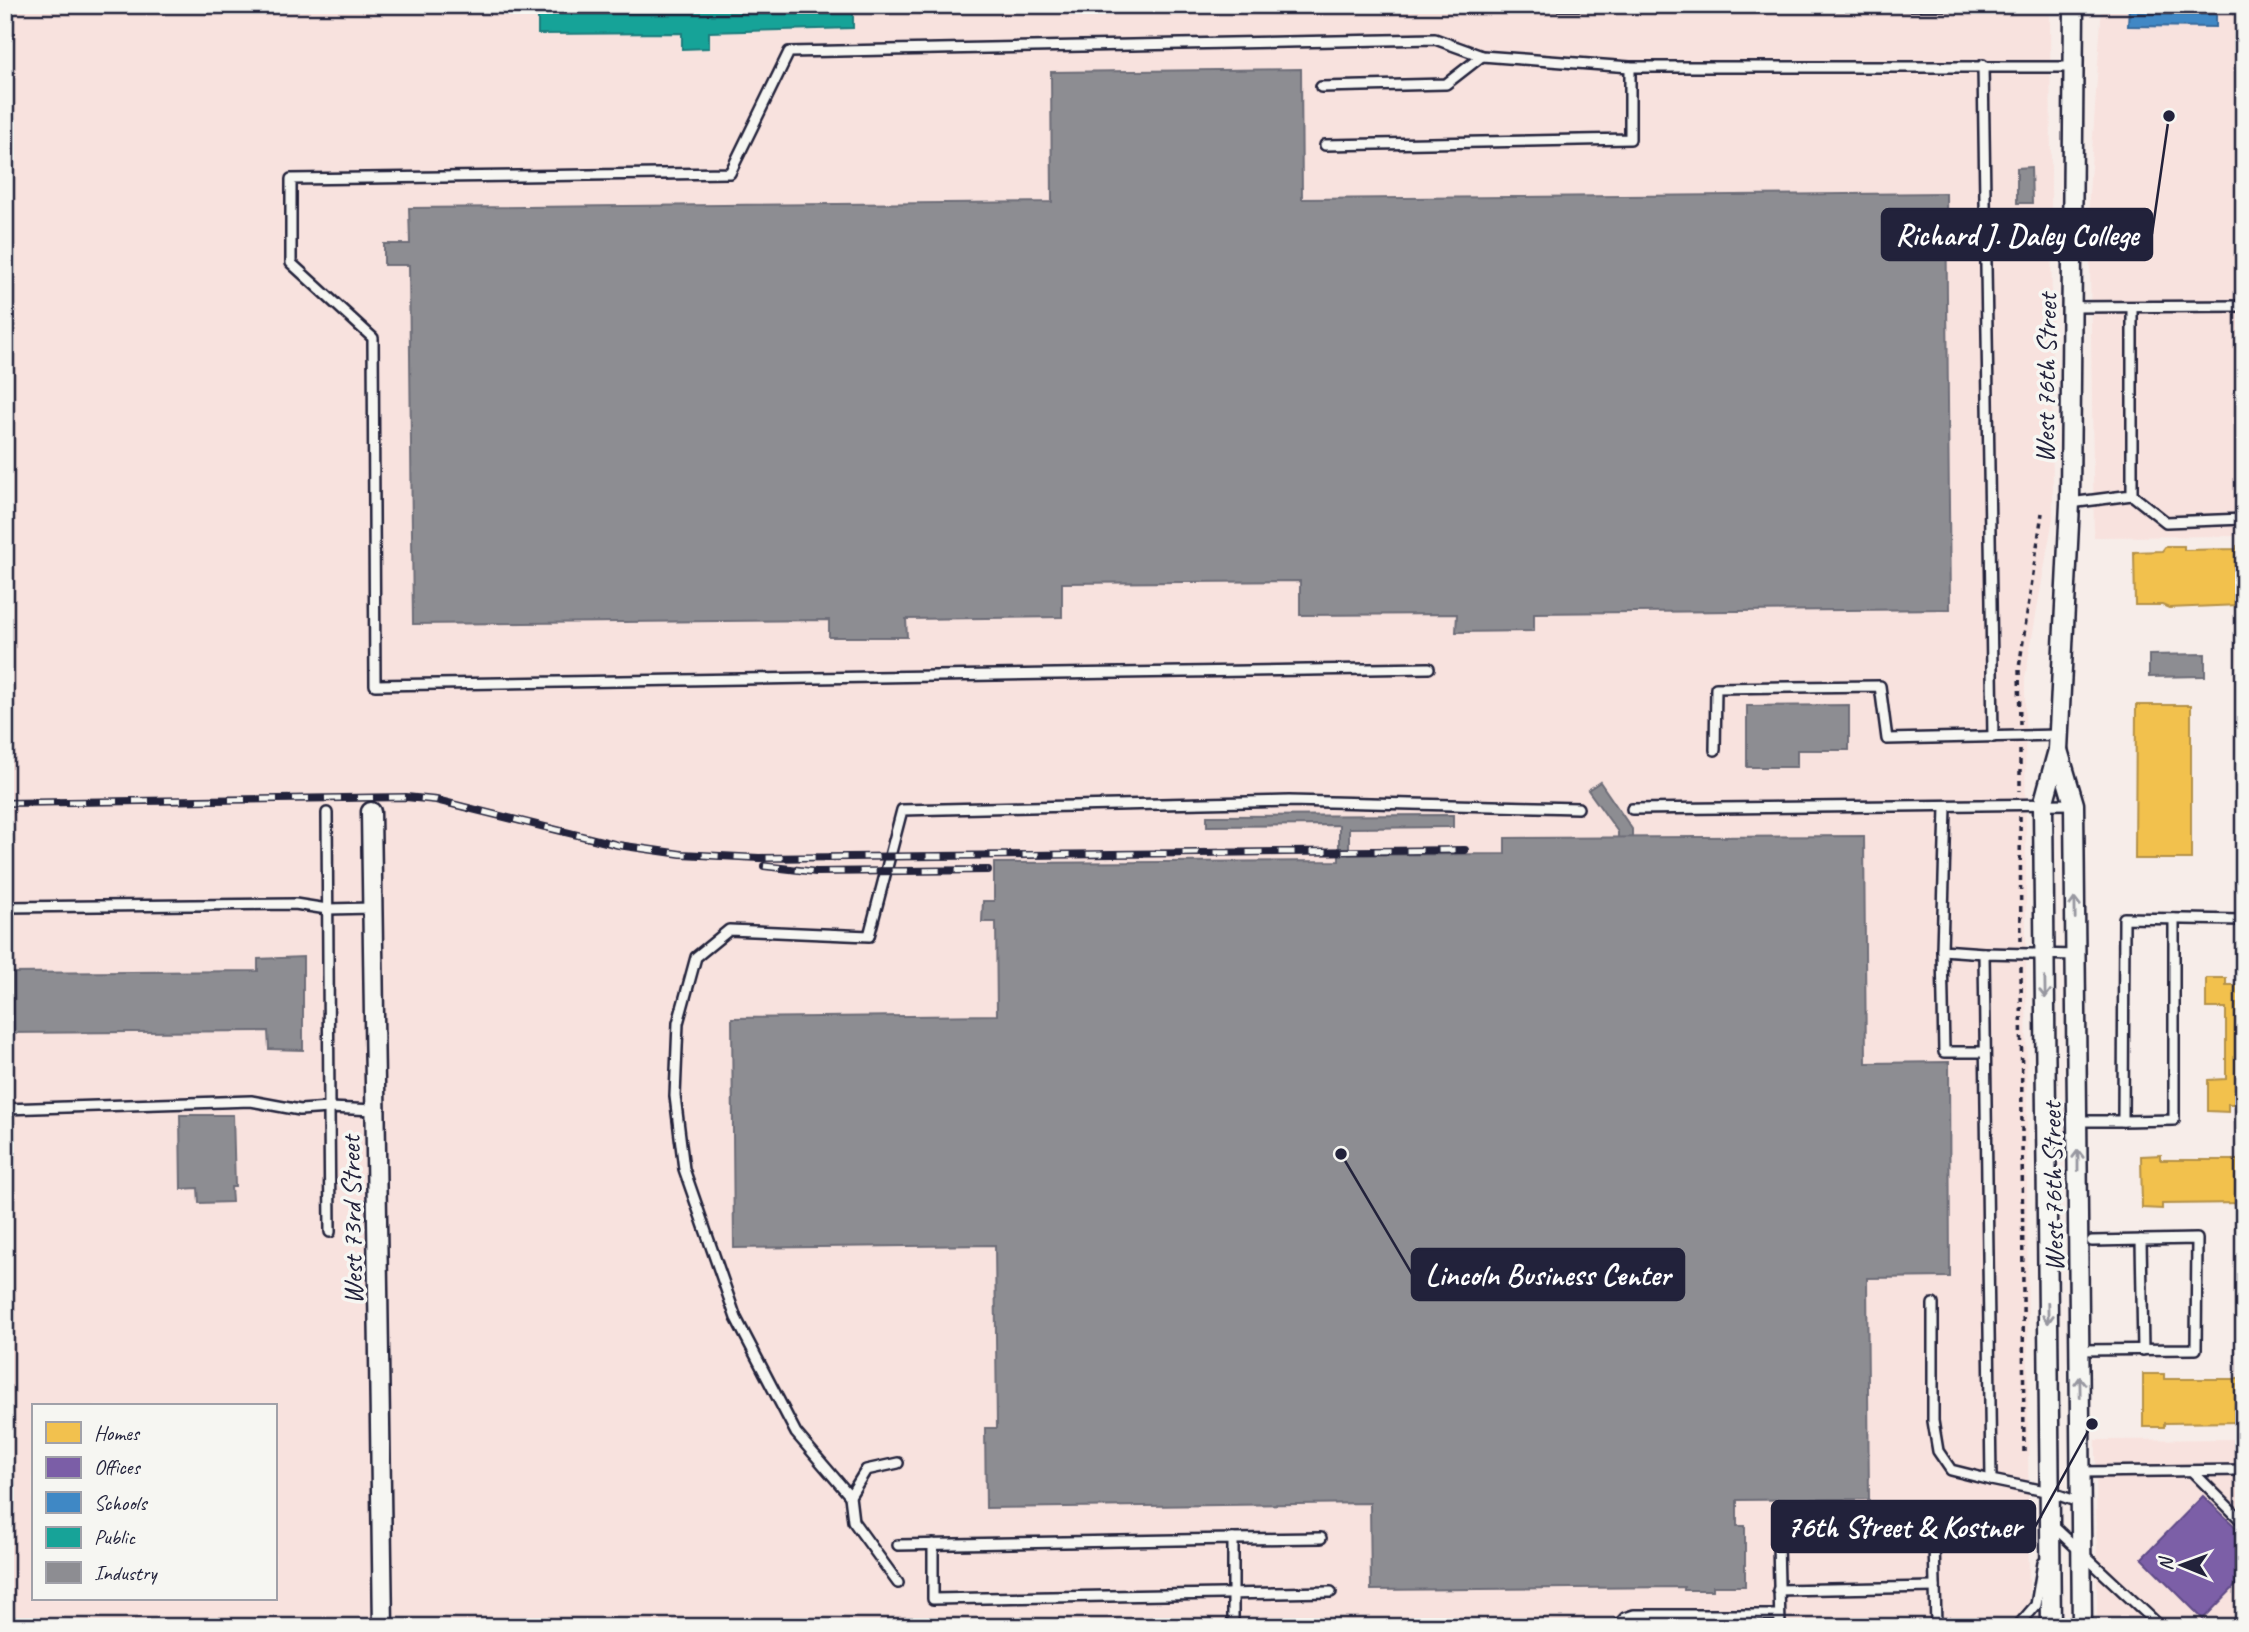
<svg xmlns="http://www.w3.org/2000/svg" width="2249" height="1632" font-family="Caveat,sans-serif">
  <rect width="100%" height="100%" fill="#f7ede9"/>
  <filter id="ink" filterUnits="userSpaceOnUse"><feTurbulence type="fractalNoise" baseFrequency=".0143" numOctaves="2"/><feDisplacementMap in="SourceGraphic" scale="14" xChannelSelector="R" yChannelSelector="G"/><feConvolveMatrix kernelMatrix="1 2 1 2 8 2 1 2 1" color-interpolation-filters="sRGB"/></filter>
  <g filter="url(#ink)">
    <g fill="#f8e2de" fill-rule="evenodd">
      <path d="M5 5H2050L2053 518 2025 678 2029 1627H5ZM33 1406H275V1599H33Z"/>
      <polygon points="2102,5 2244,5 2244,536 2094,537 2089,195"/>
      <polygon points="2244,1439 2244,1627 2097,1627 2096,1440"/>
    </g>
    <g fill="#f2c14e" stroke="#b49148" stroke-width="2">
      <polygon points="2166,546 2184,546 2184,550 2237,549 2237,546 2244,546 2244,608 2239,608 2239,605 2169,608 2162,605 2135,605 2134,552 2162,551"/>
      <polygon points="2136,705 2191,705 2191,859 2135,859"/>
      <polygon points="2206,978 2226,978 2226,985 2244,985 2244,1104 2228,1104 2228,1112 2208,1111 2208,1080 2226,1079 2226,1008 2206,1008"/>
      <polygon points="2161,1155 2161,1160 2244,1160 2244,1203 2162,1204 2162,1209 2142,1208 2141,1156"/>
      <polygon points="2143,1374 2164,1374 2164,1379 2244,1379 2244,1422 2164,1423 2164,1427 2143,1427"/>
    </g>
    <polygon fill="#7b5ea7" stroke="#604c87" stroke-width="2" points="2203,1496 2244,1535 2244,1577 2203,1619 2142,1558"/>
    <polygon fill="#3f88c5" stroke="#36699c" stroke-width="2" points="2129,5 2216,5 2216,27 2128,26"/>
    <polygon fill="#17a398" stroke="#1a7c7c" stroke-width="2" points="538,5 853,5 853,28 709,32 709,48 682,49 682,33 538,34"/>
    <g fill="#8d8d92" stroke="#6d6d78" stroke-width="2">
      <polygon points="1301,69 1302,199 1946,193 1950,609 1534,613 1534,631 1456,632 1457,614 1300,615 1300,581 1062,583 1062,617 906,619 907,637 829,637 829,620 413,624 409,265 384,265 384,244 410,244 409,208 1052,202 1051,72"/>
      <polygon points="2031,167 2032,203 2017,203 2017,168"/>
      <polygon points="2205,654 2205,676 2149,677 2149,655"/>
      <polygon points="2240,658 2244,658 2244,759 2241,759"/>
      <polygon points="1849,705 1849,750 1797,750 1797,767 1747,767 1747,706"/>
      <polygon points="1600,782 1632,829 1632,838 1618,838 1618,832 1588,790"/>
      <polygon points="1453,815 1453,827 1349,828 1349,855 1505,854 1505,838 1864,836 1866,1063 1949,1062 1950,1277 1867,1278 1869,1499 1737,1500 1737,1526 1745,1526 1745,1586 1713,1586 1713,1590 1684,1590 1684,1587 1371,1590 1370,1503 986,1508 985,1428 997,1428 995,1245 734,1248 732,1018 997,1015 996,922 982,922 983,901 994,901 994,863 1339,861 1339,825 1207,826 1207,816"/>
      <polygon points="303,957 303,1050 269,1049 268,1031 5,1033 5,973 258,971 258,959"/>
      <polygon points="180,1115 233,1115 235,1187 231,1187 232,1202 199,1203 198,1188 181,1189"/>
    </g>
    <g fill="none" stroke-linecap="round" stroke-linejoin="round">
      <defs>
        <g id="lane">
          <polyline points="1543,5 2036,5"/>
          <polyline points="2047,5 2075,6"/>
          <polyline points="1983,65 1993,737"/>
          <polyline points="1321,87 1446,84 1482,56"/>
          <polyline points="1325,145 1630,139 1630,67 2075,67"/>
          <polyline points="2072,307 2244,306"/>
          <polyline points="2132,495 2166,522 2244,519"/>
          <polyline points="2070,503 2132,495 2132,307"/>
          <polyline points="1429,668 375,685 373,338 291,263 291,179 730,173 789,52 1435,39 1482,56 1630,67"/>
          <polyline points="1715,750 1716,688 1880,686 1887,739 2059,735"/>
          <polyline points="1946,807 1942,950 1984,953"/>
          <polyline points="1632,809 2074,804"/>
          <polyline points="5,907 295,904 327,909 373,908"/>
          <polyline points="1942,950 1944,1052 1985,1052"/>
          <polyline points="2076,955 1984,953 1991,1480 2050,1492 2081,1503"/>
          <polyline points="5,1109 251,1101 300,1110 329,1108 327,813"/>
          <polyline points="2077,1121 2123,1121 2124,918 2244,920"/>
          <polyline points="2123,1121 2174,1120 2174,919"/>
          <polyline points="330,1232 329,1108 376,1110"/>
          <polyline points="2141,1240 2143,1350"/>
          <polyline points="1933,1304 1933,1421 1938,1451 1951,1470 1991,1480"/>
          <polyline points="2079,1350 2196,1349 2197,1239 2092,1241"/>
          <polyline points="898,1463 866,1470 850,1496 853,1521 898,1583"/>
          <polyline points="2192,1471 2244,1523"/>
          <polyline points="2081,1472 2244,1470"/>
          <polyline points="850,1496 796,1433 736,1318 684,1169 675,1096 678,1023 696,957 729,930 869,936 902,810 1289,801 1578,808"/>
          <polyline points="2052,1525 2161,1627"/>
          <polyline points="1233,1539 1321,1538"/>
          <polyline points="933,1544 933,1599 1331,1592"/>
          <polyline points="898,1545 1233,1539 1233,1627"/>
          <polyline points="1778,1590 1935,1587"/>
          <polyline points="1617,1627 1625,1618 1634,1615 1779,1615"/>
          <polyline points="1780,1627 1778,1542 1782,1538 1929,1533 1934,1541 1936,1627"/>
          <polyline points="2017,1627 2036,1605 2043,1563"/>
        </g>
        <g id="street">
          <polyline points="2058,750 2074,804 2082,1627"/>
          <polyline points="371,812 383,1627"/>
          <polyline points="2051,1627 2043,805 2058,750 2070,503 2074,5"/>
        </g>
      </defs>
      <use href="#lane" stroke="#22223b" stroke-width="14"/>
      <use href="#street" stroke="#22223b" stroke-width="23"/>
      <g stroke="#22223b" stroke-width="3.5" stroke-dasharray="5 5" stroke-linecap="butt">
        <polyline points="2020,725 2019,668 2042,513"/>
        <polyline points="2020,750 2020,791"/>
        <polyline points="2020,816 2021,942"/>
        <polyline points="2021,967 2024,1455"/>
      </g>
      <use href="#lane" stroke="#f6f6f2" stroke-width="9"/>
      <use href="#street" stroke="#f6f6f2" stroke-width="18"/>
      <defs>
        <g id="rail">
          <polyline points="5,803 406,797 436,800 618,845 681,854 759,858 1465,850"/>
          <polyline points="764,866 816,872 988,870"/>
        </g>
      </defs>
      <use href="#rail" stroke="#22223b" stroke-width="8"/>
      <use href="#rail" stroke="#f6f6f2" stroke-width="5" stroke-dasharray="16" stroke-linecap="butt"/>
    </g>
    <defs><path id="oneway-shaft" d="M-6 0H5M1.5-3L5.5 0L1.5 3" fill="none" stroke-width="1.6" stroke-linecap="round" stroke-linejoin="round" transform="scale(1.75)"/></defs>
    <g stroke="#9797a0">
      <use href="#oneway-shaft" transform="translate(2075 908) rotate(-91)"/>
      <use href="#oneway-shaft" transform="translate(2045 988) rotate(89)"/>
      <use href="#oneway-shaft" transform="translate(2078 1160) rotate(-90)"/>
      <use href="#oneway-shaft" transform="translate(2048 1313) rotate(89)"/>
      <use href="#oneway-shaft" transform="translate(2080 1387) rotate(-91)"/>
    </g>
  </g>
  <g text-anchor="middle" stroke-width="7" stroke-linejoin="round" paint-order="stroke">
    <g font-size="28" fill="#22223b" stroke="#f6f6f2">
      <text transform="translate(2045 378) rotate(-89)" y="10">West 76th Street</text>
      <text transform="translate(2052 1187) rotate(-91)" y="10">West 76th Street</text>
      <text transform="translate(351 1220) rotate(-91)" y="10">West 73rd Street</text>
    </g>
  </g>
  <path fill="none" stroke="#22223b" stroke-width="2.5" d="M2169 116L2152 234M1341 1154L1412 1274M2092 1424L2035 1527"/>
  <g fill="#22223b" stroke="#f6f6f2" stroke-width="2.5">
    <circle cx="2169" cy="116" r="7"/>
    <circle cx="1341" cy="1154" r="7"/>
    <circle cx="2092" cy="1424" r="7"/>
  </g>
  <g fill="#22223b" stroke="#22223b" stroke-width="2.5">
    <rect x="1882" y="209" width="270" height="51" rx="7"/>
    <rect x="1412" y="1249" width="272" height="51" rx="7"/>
    <rect x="1772" y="1501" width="263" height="51" rx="7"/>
  </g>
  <g font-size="30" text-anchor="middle" font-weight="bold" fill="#fff">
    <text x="2017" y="245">Richard J. Daley College</text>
    <text x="1548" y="1285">Lincoln Business Center</text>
    <text x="1904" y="1537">76th Street &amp; Kostner</text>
  </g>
  <rect width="2249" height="1632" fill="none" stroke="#f6f6f2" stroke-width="28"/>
  <rect x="14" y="14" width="2221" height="1604" fill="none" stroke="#22223b" stroke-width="2.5" filter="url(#ink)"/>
  <rect x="32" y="1404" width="245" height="196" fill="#f6f6f2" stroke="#a1a1a9" stroke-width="2"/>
  <rect x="46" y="1422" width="35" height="21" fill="#f2c14e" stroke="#a1a1a9" stroke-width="2"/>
  <text x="94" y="1440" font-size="21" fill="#22223b">Homes</text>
  <rect x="46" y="1457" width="35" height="21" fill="#7b5ea7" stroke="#a1a1a9" stroke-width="2"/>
  <text x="94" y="1474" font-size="21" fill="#22223b">Offices</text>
  <rect x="46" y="1492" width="35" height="21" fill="#3f88c5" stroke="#a1a1a9" stroke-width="2"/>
  <text x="94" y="1510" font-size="21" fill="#22223b">Schools</text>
  <rect x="46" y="1527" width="35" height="21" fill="#17a398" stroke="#a1a1a9" stroke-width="2"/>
  <text x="94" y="1544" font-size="21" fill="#22223b">Public</text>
  <rect x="46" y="1562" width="35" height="21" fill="#8d8d92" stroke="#a1a1a9" stroke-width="2"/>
  <text x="94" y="1580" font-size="21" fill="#22223b">Industry</text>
  <g transform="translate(2182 1565) rotate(271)" stroke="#f6f6f2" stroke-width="5" paint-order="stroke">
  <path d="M0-5L12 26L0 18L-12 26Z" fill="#22223b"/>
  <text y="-10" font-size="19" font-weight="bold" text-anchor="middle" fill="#22223b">N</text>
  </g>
</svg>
